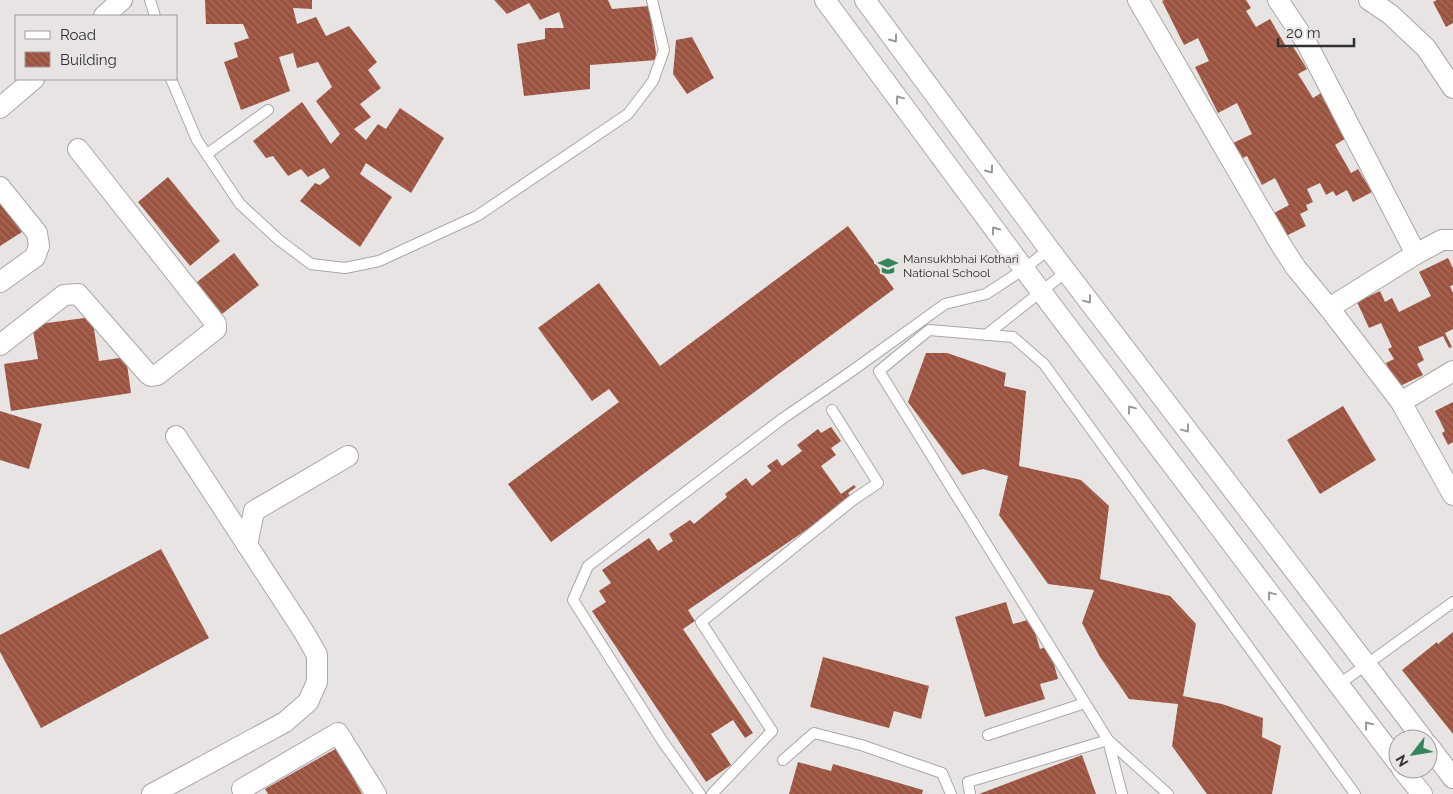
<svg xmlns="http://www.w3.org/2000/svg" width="1453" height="794" font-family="Raleway,sans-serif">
  <defs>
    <pattern id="building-back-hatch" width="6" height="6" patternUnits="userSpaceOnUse" patternTransform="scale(1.25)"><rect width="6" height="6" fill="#9b523e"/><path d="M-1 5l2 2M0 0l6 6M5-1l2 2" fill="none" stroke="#a56e5f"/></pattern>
  </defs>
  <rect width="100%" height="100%" fill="#e7e4e3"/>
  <g fill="url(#building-back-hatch)">
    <polygon points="205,0 312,0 312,9 293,8 297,24 316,17 326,36 349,26 377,62 368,70 381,88 360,104 371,117 354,129 366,140 378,124 386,129 400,108 444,138 411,193 366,163 360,174 392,197 360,247 300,201 315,183 320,185 330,177 324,168 308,177 301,169 288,176 273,156 266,158 253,141 302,102 331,144 340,134 316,101 332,87 318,62 297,68 293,53 279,57 290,91 241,110 224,62 238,57 234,43 249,38 243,24 206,24"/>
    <polygon points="494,0 608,0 612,9 649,6 657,60 590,65 590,89 524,96 517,44 545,39 545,28 564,28 559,12 540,20 529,3 507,14"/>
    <polygon points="1164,0 1246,0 1251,8 1246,11 1256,27 1270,19 1287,48 1292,45 1307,69 1298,74 1313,98 1321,93 1348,137 1335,145 1351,173 1358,169 1372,192 1353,202 1347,190 1336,196 1333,191 1326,195 1320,183 1307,189 1313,202 1306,205 1308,210 1300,214 1306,226 1286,236 1274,213 1289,205 1275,178 1262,185 1247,156 1239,160 1231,144 1252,134 1237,103 1218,113 1195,67 1209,61 1198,38 1184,45 1162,1"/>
    <polygon points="1437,0 1453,0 1453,23 1446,27 1433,2"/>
    <polygon points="692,37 714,78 687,94 673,74 676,40"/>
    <polygon points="168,177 220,241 190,266 138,202"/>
    <polygon points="0,197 22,232 0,246"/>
    <polygon points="848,226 894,289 551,542 508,484 619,402 609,389 592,401 538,328 599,283 660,366"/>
    <polygon points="234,253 259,285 222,314 197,282"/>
    <polygon points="1448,258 1453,268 1453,285 1450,286 1453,293 1453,329 1445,333 1452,347 1449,348 1443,336 1418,347 1424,360 1417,364 1423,375 1398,387 1386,363 1394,359 1388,349 1392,347 1381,323 1369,328 1357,302 1380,291 1385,302 1392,298 1399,312 1431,296 1419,272"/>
    <polygon points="92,317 99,361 126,357 131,393 11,411 4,364 38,359 32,325"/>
    <polygon points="926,353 947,353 1006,373 1004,386 1026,391 1019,466 1081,480 1109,506 1100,579 1170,596 1196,624 1183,696 1222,704 1263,718 1262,737 1281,746 1272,794 1207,794 1172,746 1178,704 1129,699 1100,657 1082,623 1094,590 1048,584 999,515 1008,476 983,469 962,475 908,402"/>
    <polygon points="1453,402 1453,442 1448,445 1442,433 1445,431 1435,411"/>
    <polygon points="1343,406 1376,460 1320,494 1287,440"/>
    <polygon points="0,411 42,424 29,469 0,460"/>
    <polygon points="831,427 841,441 831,448 836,455 821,466 841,494 854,485 856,487 848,493 852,499 688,610 695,621 683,629 753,733 745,738 733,720 711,734 731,765 706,782 592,611 606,602 599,591 611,583 602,570 649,538 658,551 673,541 669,534 690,520 694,524 727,497 725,494 746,478 752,486 771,471 767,466 777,459 782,466 802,451 797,445 818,429 821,433"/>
    <polygon points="161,549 209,638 41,728 0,652 0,635"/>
    <polygon points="1006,602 1013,624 1031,619 1040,649 1049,646 1058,679 1040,684 1045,699 985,717 955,617"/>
    <polygon points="1453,632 1453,734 1402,670 1437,642 1438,644"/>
    <polygon points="823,657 929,686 921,719 894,711 889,728 810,707"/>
    <polygon points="337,748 362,794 268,794 265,789"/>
    <polygon points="1082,755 1096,794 979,794"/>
    <polygon points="798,762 831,771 833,764 923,790 922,794 789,794"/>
  </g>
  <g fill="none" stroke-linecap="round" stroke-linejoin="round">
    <defs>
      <g id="service">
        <polyline points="150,0 155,16"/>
        <polyline points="171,79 197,140 240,204 279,240 311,264 345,268 379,261 477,216 628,114 653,81 664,50 652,0"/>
        <polyline points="207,154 268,110"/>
        <polyline points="986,335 1066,272"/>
        <polyline points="1338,685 1453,602"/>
        <polyline points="988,735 1085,703"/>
        <polyline points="783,760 814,733 861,745 942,773 951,794"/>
        <polyline points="700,794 663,742 573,600 588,566 782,419 849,373 945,304 986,294 1024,269 1049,249"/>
        <polyline points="712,794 772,731 701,622 853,500 878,483 832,410"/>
        <polyline points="970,794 968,782 1108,740 1122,794"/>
        <polyline points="1168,794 1108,740 879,371 929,330 1013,337 1044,364 1355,794"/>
      </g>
      <g id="minor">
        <polyline points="825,0 1024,269 1398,763"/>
        <polyline points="865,0 1049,249 1423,739"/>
        <polyline points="1138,0 1281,245 1296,268 1329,308 1401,402 1453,495"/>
        <polyline points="1278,0 1306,42 1416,254"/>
        <polyline points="1369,0 1390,14 1426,48 1453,88"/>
        <polyline points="104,16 122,0"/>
        <polyline points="0,108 34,79"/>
        <polyline points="0,187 37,233 39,246 35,257 0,282"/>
        <polyline points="1329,308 1416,254 1442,240 1453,240"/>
        <polyline points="0,345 64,295 78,294 148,374 151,376 157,375 216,329 216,324 78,149"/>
        <polyline points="1401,402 1453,371"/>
        <polyline points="247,545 254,511 348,456"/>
        <polyline points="1428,745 1453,778"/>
        <polyline points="1402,769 1422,794"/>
        <polyline points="152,794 285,722 308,702 317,682 317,655 304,632 176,436"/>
        <polyline points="244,794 242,789 338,733 376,794"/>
      </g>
    </defs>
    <use href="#service" stroke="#aaa7a6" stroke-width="12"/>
    <use href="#minor" stroke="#aaa7a6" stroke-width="22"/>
    <use href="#service" stroke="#fff" stroke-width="10"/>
    <use href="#minor" stroke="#fff" stroke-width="20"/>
  </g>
  <defs><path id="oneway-chevron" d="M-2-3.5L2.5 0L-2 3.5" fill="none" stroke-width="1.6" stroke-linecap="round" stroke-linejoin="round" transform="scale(1.25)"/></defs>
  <g stroke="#989898">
    <use href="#oneway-chevron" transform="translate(894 39) rotate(54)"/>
    <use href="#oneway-chevron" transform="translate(899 99) rotate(-127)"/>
    <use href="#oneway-chevron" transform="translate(990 170) rotate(54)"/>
    <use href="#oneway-chevron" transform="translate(995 230) rotate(-126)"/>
    <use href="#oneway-chevron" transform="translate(1088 300) rotate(53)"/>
    <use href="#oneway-chevron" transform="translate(1131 409) rotate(-127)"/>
    <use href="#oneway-chevron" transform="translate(1186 429) rotate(53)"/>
    <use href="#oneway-chevron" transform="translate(1271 595) rotate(-127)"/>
    <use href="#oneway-chevron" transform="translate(1368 725) rotate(-128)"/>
  </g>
  <defs>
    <symbol id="school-bare" viewBox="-9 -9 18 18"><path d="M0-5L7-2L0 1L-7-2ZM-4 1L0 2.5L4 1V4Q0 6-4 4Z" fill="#328659" stroke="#e7e4e3" stroke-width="2.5" paint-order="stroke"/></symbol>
  </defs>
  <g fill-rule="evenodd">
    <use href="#school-bare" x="874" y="252" width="28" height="28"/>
  </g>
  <g text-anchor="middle" stroke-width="5" stroke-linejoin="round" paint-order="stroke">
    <g font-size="12" fill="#323030" stroke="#e7e4e3" text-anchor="start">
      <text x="903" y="263">Mansukhbhai Kothari<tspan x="903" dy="14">National School</tspan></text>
    </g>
  </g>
  <rect x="15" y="15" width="162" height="65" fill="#e7e4e3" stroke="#9f9c9b"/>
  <rect x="25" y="31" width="25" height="8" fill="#ffffff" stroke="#9f9c9b"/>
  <text x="60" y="40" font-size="15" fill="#323030">Road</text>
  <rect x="25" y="52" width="25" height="15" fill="url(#building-back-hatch)" stroke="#9f9c9b"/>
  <text x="60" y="65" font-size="15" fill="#323030">Building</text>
  <g transform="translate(1413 754) rotate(239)"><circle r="24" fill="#e7e4e3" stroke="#9f9c9b"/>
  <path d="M0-4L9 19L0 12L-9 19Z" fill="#328659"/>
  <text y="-8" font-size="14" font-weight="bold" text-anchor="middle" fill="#323030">N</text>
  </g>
  <path d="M1278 38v8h76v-8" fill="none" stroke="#323030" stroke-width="2.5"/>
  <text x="1286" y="38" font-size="15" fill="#323030" stroke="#e7e4e3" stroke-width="4" paint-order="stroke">20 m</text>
</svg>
